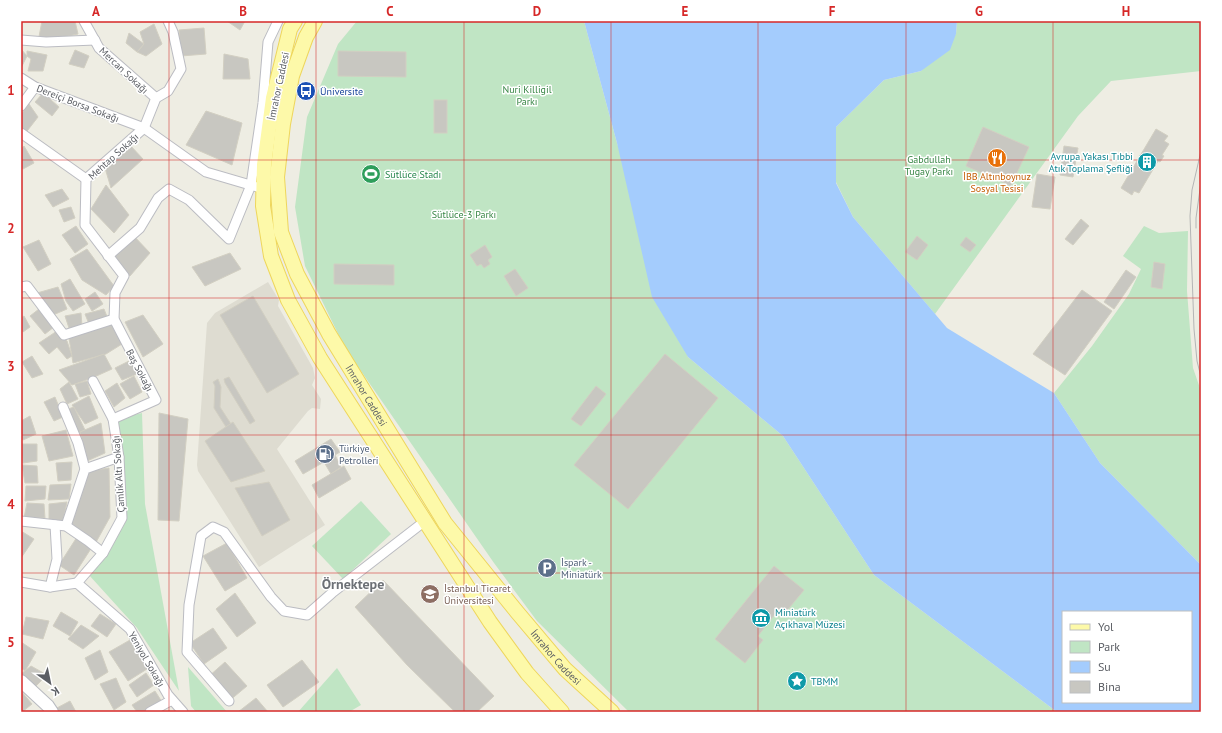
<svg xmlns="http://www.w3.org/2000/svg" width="1222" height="733" font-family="'PT Sans',sans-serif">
  <rect width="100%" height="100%" fill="#eeede3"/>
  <polygon fill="#dedcd1" points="268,282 279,300 278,306 313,368 315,378 312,385 321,399 320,409 312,408 308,411 277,449 325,525 259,567 198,471 197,465 207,323 215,313"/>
  <g fill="#c0e5c4">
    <polygon points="357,21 584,21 617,143 688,357 783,436 874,575 1057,712 629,712 537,621 494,563 345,348 305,266 295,207 307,117 338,44"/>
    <polygon points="957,21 1201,21 1201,71 1111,81 1078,116 935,314 853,217 835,180 836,127 884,80 921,71 956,34"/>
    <polygon points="1144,226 1159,233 1188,231 1187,291 1193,368 1201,391 1201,565 1100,463 1054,393 1092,346 1129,294 1141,269 1123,256"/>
    <polygon points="142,413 145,504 179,691 137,628 89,575 122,520 117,419"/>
    <polygon points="361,501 391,534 343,579 312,546"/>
    <polygon points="188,667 227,712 196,712 191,706"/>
    <polygon points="337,668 361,705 349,712 298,712"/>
  </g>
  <path fill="#a4ccfd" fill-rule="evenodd" d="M584 21H957L956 34 950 50 921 71 884 80 836 127V183L853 217 947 328 1054 393 1100 463 1201 565V712H1057L874 575 783 436 688 357 652 297 617 143ZM1063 612H1191V702H1063Z"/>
  <g fill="#c8c7c1" stroke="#d2cfc2">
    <polygon points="42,21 75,21 78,34 38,42"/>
    <polygon points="227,21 245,21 240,30"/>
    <polygon points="154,24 162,44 146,56 137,52 144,44 140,32"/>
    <polygon points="204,28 206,54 181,56 179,30"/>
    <polygon points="129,33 144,44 137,52 126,43"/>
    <polygon points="21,49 27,56 21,68"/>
    <polygon points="75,50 89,56 84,68 69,64"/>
    <polygon points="27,51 47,55 43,71 28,71 31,59 27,56"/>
    <polygon points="338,51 406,52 406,77 338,76"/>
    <polygon points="224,54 248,59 250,79 223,79"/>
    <polygon points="43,93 59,107 52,116 35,102"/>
    <rect x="434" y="100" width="13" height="33"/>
    <polygon points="29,104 38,117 24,135 21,133 21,114"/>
    <polygon points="206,111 242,123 232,165 186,145"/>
    <polygon points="983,127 1029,147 1011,186 966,166"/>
    <polygon points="1156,129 1168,136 1164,141 1169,144 1162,155 1164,156 1160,162 1158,161 1139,193 1134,191 1132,195 1121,188"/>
    <polygon points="129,144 143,159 111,188 105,168"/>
    <polygon points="24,146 34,163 23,169 21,166 21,149"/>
    <polygon points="1064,146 1078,148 1073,177 1060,175"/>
    <polygon points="1037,174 1055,177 1050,209 1032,207"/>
    <polygon points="106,185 129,215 114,233 91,209"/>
    <polygon points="62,189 69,199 53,207 45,195"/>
    <polygon points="71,207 75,218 64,222 59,210"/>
    <polygon points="1081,219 1089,226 1073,245 1065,239"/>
    <polygon points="76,226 88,244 75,253 62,235"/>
    <polygon points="132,234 150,253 130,276 108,256"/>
    <polygon points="917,236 928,245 917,260 905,252"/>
    <polygon points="966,237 976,245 970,252 960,245"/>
    <polygon points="39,240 51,264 38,271 23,247"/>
    <polygon points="485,245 492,257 488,260 490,264 484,268 481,264 477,266 470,255"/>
    <polygon points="87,249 114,286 106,295 82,280 70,259"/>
    <polygon points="230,253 241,269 205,286 192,267"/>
    <polygon points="1154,262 1165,264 1162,289 1151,287"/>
    <polygon points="334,264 394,265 394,285 334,284"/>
    <polygon points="515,269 528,288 516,296 504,276"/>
    <polygon points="1126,270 1136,277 1114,309 1104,302"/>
    <polygon points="70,279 85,304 73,311 66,301 61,284"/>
    <polygon points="58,287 67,309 53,315 37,293"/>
    <polygon points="1082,290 1112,311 1065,375 1033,354"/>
    <polygon points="95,292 103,304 92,311 85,299"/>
    <polygon points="253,296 299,374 267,393 220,315"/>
    <polygon points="39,309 54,327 45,334 30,316"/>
    <polygon points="104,309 108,319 89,324 85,314"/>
    <polygon points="81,313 82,326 69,328 65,316"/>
    <polygon points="143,315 163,344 143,357 125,322"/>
    <polygon points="24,316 30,327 23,332 21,328 21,318"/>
    <polygon points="111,324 122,344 106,354 73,363 69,338"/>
    <polygon points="57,331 67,341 72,356 67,359 57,347 49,354 39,343"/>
    <polygon points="104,354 112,369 92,378 72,385 59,370"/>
    <polygon points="665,354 718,398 628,509 574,465"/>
    <polygon points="32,356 43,374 32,378 22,362"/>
    <polygon points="131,360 137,374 122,380 115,368"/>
    <polygon points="134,376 142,392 130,399 120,384"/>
    <polygon points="229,377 255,421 250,424 225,383 224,379"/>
    <polygon points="218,379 221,387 220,407 231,424 226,427 214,408 215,386 213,382"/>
    <polygon points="87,381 91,394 80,397 75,384"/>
    <polygon points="69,382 78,399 67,404 60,389"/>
    <polygon points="117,383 125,398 114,407 105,391"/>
    <polygon points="596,386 606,394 581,426 571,419"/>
    <polygon points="89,396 98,418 85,424 72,405"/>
    <polygon points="55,397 63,417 54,421 44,402"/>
    <polygon points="74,407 85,430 75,435 65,410"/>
    <polygon points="159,413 188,419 179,521 158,520"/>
    <polygon points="30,416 36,434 23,440 21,437 21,421"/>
    <polygon points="233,422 265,471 231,482 205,441"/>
    <polygon points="101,423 105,453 87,461 80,432"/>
    <polygon points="66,430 73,456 49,461 42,436"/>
    <polygon points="331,439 340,452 335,455 341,467 331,474 324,462 303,474 295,461"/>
    <polygon points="22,444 37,444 37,461 23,463"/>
    <polygon points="72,462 71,480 58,481 56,463"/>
    <polygon points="22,465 37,466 38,483 25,483"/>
    <polygon points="344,466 351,479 319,498 312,485"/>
    <polygon points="109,468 110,517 95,544 69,524 89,471"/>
    <polygon points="269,482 290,520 262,536 235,488"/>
    <polygon points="71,484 69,499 48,500 50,485"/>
    <polygon points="26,486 46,486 45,499 25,501"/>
    <polygon points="67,502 63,522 49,520 49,504"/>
    <polygon points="27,503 44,504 45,518 24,518"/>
    <polygon points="21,531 34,539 21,558"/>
    <polygon points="77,537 92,547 74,575 59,565"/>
    <polygon points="227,543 247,578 225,591 203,556"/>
    <polygon points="774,566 804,590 785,613 779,609 758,636 763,640 745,663 715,639"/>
    <polygon points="383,580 494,696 477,712 455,712 407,665 355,607"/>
    <polygon points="235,593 256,623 237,637 216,609"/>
    <polygon points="61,612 78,622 70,636 53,626"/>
    <polygon points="100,614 116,624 107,637 91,626"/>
    <polygon points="26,617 49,621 43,639 22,634"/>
    <polygon points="81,625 99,636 83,649 68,639"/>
    <polygon points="213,628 227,648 204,664 190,643"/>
    <polygon points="130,640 147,669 128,681 109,652"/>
    <polygon points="21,642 36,652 25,671 21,668"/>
    <polygon points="100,650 108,672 95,680 85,658"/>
    <polygon points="302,660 319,682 283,707 267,685"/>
    <polygon points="225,662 247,686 229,701 208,677"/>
    <polygon points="31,666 47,675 34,688 21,679 21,674"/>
    <polygon points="146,673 154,685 137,697 129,685"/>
    <polygon points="116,678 126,702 114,710 100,684"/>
    <polygon points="21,691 32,704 22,712 21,712"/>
    <polygon points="155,691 162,702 145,712 137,712 132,705"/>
    <polygon points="256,698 268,712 238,712"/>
    <polygon points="70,701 76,712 57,712 55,709"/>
  </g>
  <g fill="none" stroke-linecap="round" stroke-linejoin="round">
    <defs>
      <g id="street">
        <polyline points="84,21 99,48 156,98"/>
        <polyline points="21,40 46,42 95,40"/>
        <polyline points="21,78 35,87 144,128 206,172 257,187"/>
        <polyline points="21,106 35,87"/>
        <polyline points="21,133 86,179"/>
        <polyline points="108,256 140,228 158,198 169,189 189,200 229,239 251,185 263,103 268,42 278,21"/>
        <polyline points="21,287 27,286 64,335 114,319"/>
        <polyline points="63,407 78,443 85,469"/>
        <polyline points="113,419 156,400 114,319 115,293 124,276 85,225 86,179 144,128 156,98 168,91 181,69 173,32 168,21"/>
        <polyline points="21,521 66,526 88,541 103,553"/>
        <polyline points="66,526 85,469 119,457"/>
        <polyline points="21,582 50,587 77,583 130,629 168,695 183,712"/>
        <polyline points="77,583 103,553 122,518 119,457 113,419 93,381"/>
        <polyline points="50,587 57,559 55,525"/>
        <polyline points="229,701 187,652 189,605 201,536 213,527 224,532 271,597 284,611 307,615 332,593 425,521"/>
        <polyline points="150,712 172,700"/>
      </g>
      <polyline id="secondary" points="21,681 48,706 52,712"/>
      <g id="primary">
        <polyline points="295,21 290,29 273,98 264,165 263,206 271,256 288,300 320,358 490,622 527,673 562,712"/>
        <path id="s1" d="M315 21 306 37 292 76 283 124 277 177 281 232 297 274 329 334 445 523 517 612 565 669 612 712"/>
      </g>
    </defs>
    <use href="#street" stroke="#bbbcc2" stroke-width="11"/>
    <use href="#secondary" stroke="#b9bbc1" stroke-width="14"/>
    <use href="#primary" stroke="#eed65c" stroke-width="16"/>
    <use href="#street" stroke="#fff" stroke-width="9"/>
    <use href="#secondary" stroke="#fff" stroke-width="12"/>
    <use href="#primary" stroke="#fdf9a9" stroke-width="14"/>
    <g stroke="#b4b5b5" stroke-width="1">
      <polyline points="1201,151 1192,190 1190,216 1194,329 1197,361 1201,377"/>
      <polyline points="1196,228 1196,218 1201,182"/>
    </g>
  </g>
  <path fill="none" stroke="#d62828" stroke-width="1" stroke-opacity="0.55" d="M169 21V712M316 21V712M464 21V712M611 21V712M758 21V712M906 21V712M1053 21V712M21 160H1201M21 298H1201M21 435H1201M21 573H1201"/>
  <defs>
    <symbol id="bus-disc" viewBox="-11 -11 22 22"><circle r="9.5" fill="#1a4fb4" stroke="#fff"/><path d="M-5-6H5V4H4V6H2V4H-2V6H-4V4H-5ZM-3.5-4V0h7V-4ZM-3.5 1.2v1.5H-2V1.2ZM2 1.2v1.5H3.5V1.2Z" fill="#fff"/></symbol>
    <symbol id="restaurant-disc" viewBox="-11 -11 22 22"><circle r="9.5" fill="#e8710a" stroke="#fff"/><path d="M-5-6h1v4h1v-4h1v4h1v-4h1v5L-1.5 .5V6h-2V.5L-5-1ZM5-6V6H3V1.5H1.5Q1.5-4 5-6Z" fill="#fff"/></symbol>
    <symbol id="building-disc" viewBox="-11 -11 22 22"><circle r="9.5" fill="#0f9aa8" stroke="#fff"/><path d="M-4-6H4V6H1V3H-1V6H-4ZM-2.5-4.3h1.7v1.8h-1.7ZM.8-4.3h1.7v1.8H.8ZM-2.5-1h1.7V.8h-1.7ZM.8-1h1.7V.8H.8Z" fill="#fff"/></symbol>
    <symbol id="stadium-disc" viewBox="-11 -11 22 22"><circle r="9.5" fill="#2e9e5b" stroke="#fff"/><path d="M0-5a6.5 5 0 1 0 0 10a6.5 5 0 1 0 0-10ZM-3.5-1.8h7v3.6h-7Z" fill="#fff"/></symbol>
    <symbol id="fuel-disc" viewBox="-11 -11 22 22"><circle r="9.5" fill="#5c6f8a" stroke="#fff"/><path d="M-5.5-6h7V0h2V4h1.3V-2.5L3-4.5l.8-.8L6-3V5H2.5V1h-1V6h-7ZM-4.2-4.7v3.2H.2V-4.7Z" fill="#fff"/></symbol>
    <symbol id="parking-disc" viewBox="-11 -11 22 22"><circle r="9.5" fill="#5c6f8a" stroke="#fff"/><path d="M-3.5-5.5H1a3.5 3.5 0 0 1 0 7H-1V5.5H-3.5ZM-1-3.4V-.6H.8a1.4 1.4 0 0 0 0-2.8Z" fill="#fff"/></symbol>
    <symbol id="university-disc" viewBox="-11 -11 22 22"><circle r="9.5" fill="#8d6e63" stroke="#fff"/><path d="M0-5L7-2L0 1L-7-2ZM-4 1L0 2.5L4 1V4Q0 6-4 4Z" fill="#fff"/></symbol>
    <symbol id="museum-disc" viewBox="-11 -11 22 22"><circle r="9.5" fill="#0f9aa8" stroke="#fff"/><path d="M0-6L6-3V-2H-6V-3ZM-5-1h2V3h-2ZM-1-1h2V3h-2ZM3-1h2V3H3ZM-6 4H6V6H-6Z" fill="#fff"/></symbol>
    <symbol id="sight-disc" viewBox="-11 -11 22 22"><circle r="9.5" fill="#0f9aa8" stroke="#fff"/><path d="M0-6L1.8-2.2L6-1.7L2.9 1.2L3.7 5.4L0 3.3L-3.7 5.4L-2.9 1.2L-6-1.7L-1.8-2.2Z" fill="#fff"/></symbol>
  </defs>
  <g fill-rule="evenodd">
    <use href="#bus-disc" x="295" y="80" width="22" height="22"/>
    <use href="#restaurant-disc" x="986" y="147" width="22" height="22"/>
    <use href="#building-disc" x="1136" y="151" width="22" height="22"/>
    <use href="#stadium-disc" x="360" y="163" width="22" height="22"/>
    <use href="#fuel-disc" x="314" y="443" width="22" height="22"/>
    <use href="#parking-disc" x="536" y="557" width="22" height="22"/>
    <use href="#university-disc" x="419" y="583" width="22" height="22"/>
    <use href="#museum-disc" x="750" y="607" width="22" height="22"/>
    <use href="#sight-disc" x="786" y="670" width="22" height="22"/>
  </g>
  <g text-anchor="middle" stroke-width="3" stroke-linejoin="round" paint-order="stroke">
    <g font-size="10" fill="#5b5e64" stroke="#fff">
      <text transform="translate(124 70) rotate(43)" y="4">Mercan Sokağı</text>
      <text transform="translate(278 86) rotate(-78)" y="4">İmrahor Caddesi</text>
      <text transform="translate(78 103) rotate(21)" y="4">Dereiçi Borsa Sokağı</text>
      <text transform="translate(113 156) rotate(-42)" y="4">Mehtap Sokağı</text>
      <text transform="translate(140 370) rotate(62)" y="4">Baş Sokağı</text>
      <text dy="4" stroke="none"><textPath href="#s1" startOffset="402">İmrahor Caddesi</textPath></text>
      <text transform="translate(118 474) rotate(-94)" y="4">Çamlık Altı Sokağı</text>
      <text dy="4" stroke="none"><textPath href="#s1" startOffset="726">İmrahor Caddesi</textPath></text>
      <text transform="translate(147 659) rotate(60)" y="4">Yeniyol Sokağı</text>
    </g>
    <g font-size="10" fill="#388645" stroke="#fff">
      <text x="527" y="93">Nuri Killigil<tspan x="527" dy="12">Parkı</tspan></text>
      <text x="929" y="163">Gabdullah<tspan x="929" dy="12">Tugay Parkı</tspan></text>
      <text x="464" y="218">Sütlüce-3 Parkı</text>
    </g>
    <g font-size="10" fill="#164399" stroke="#fff" text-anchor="start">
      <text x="320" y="95">Üniversite</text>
    </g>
    <g font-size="10" fill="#0d838f" stroke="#fff" text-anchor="start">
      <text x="1133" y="160" text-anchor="end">Avrupa Yakası Tıbbi<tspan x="1133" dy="12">Atık Toplama Şefliği</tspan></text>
      <text x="775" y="616">Miniatürk<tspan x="775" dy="12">Açıkhava Müzesi</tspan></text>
      <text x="811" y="685">TBMM</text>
    </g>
    <g font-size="10" fill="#27864d" stroke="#fff" text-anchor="start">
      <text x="385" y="178">Sütlüce Stadı</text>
    </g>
    <g font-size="10" fill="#c56008" stroke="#fff">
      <text x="997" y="180">İBB Altınboynuz<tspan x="997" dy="12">Sosyal Tesisi</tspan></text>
    </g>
    <g font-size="10" fill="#4e5e75" stroke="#fff" text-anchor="start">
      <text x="339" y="452">Türkiye<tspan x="339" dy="12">Petrolleri</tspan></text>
      <text x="561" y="566">İspark -<tspan x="561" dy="12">Miniatürk</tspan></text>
    </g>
    <g font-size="10" fill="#785e54" stroke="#fff" text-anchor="start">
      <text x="444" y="592">İstanbul Ticaret<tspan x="444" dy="12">Üniversitesi</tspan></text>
    </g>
    <g font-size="14" font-weight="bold" fill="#6c7076" stroke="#fff">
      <text x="353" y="589">Örnektepe</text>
    </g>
  </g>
  <rect width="1222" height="733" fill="none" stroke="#ffffff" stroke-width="44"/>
  <rect x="1062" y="611" width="130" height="92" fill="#ffffff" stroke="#bdbfc1"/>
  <rect x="1070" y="624" width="20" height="6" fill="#fdf9a9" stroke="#bdbfc1"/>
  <text x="1098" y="631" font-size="12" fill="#5b5e64">Yol</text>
  <rect x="1070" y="641" width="20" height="12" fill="#c0e5c4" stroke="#bdbfc1"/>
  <text x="1098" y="651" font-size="12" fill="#5b5e64">Park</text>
  <rect x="1070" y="661" width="20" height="12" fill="#a4ccfd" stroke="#bdbfc1"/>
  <text x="1098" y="671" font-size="12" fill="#5b5e64">Su</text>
  <rect x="1070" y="681" width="20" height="12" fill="#c8c7c1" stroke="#bdbfc1"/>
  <text x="1098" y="691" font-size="12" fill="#5b5e64">Bina</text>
  <g transform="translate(50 683) rotate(147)" stroke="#ffffff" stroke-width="3" paint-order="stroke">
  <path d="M0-3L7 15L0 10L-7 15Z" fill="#5b5e64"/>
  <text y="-6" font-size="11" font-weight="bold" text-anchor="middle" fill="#5b5e64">K</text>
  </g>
  <rect x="22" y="22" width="1178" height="689" fill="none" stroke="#d62828" stroke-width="1.5"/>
  <g font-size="13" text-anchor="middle" font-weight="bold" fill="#d62828">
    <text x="96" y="16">A</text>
    <text x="243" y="16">B</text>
    <text x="390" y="16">C</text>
    <text x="537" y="16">D</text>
    <text x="685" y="16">E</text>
    <text x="832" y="16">F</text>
    <text x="979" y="16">G</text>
    <text x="1126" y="16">H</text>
    <text x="11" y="95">1</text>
    <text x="11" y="233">2</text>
    <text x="11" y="371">3</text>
    <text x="11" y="509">4</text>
    <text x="11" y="647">5</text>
  </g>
</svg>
